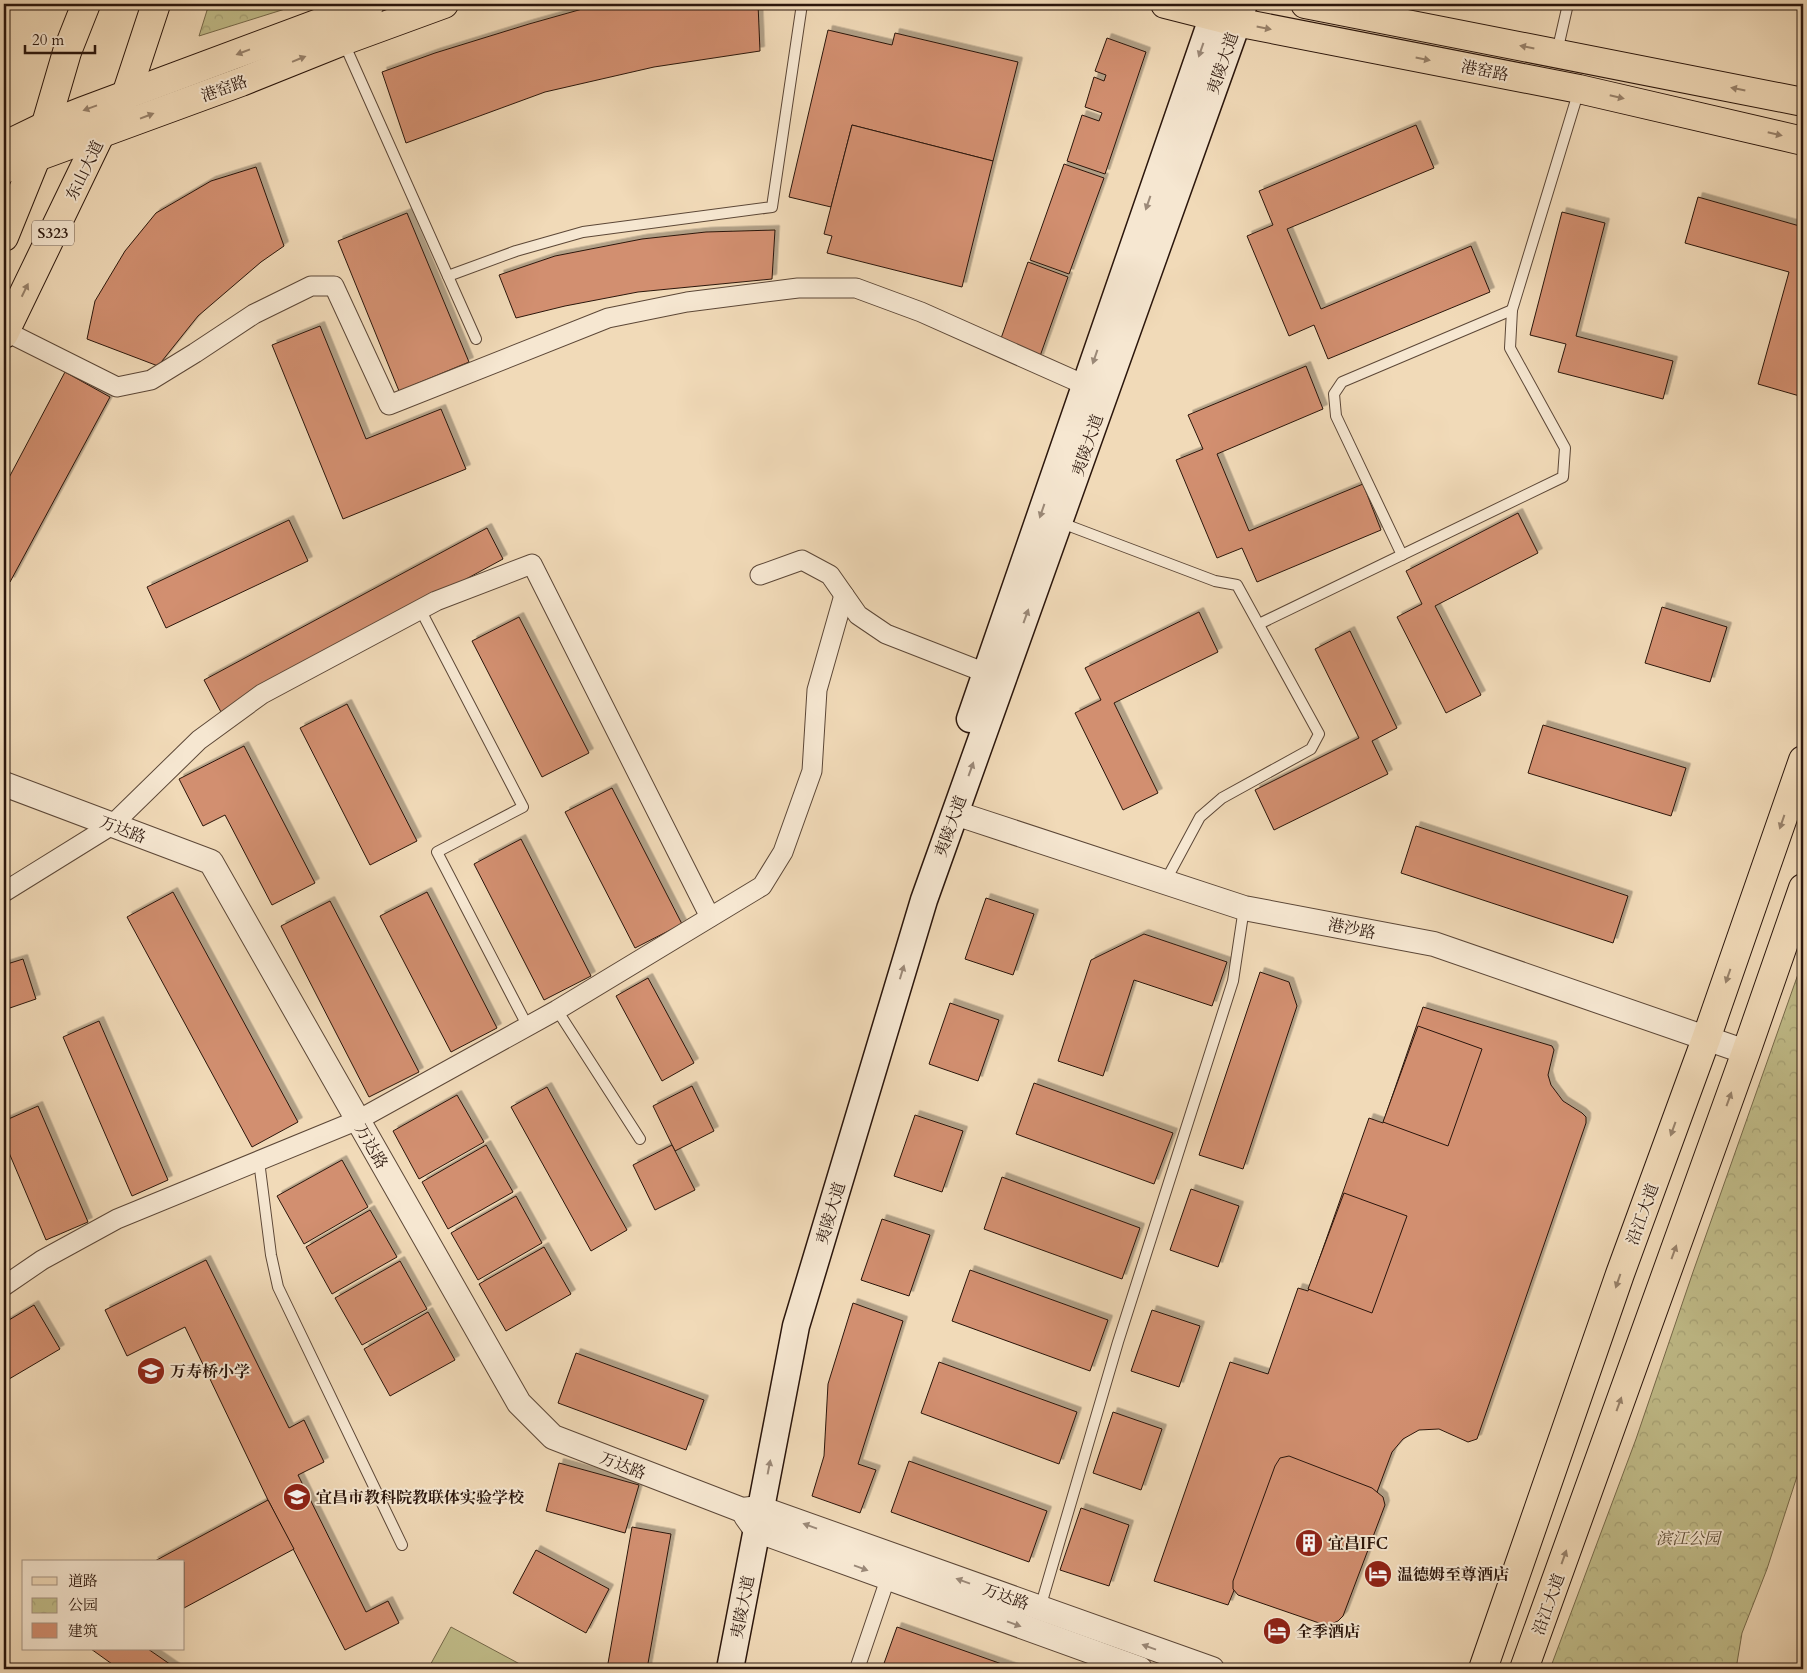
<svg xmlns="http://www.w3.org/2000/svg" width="1807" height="1673" font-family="Cardo,'Noto Serif SC',serif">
  <defs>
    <pattern id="park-crowns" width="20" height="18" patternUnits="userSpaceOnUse" patternTransform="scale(1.25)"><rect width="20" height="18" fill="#c1bd8a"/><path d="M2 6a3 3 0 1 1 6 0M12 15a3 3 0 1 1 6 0" fill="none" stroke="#a6a276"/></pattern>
    <filter id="shadow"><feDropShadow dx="4.5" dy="-4.5" stdDeviation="0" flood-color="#0004"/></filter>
  </defs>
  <rect width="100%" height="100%" fill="#f1dab8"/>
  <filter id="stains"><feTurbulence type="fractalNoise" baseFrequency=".004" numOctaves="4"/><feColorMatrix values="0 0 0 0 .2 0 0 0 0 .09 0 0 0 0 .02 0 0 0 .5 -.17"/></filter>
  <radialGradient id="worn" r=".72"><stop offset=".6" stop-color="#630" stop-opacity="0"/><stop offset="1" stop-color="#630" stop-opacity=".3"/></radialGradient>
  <polygon fill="#c1bd8a" stroke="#766a4b" points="451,1627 529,1669 428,1669"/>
  <g fill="url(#park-crowns)" stroke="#766a4b">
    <polygon points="209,4 301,4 199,36"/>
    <polygon points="1803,960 1803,1458 1767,1569 1742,1633 1736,1669 1550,1669 1636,1439 1693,1272"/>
  </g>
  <g fill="#d28f70" stroke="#2b160c" filter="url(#shadow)">
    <polygon points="600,4 758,4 760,51 654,67 545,92 406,143 382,72 435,53 529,24"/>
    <polygon points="828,30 892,45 895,33 1018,62 993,161 852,125 831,207 789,197"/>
    <polygon points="1107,38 1146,52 1105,174 1067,161 1082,115 1099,121 1102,113 1085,107 1094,77 1104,81 1106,75 1095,71"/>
    <polygon points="852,125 993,161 962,287 827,253 832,236 824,234"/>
    <polygon points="1416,125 1434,168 1287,229 1321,309 1471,246 1490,292 1328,359 1314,325 1289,336 1247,236 1273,225 1259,191"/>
    <polygon points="1064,164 1104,178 1069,274 1030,260"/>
    <polygon points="256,167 284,246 261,262 198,316 158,366 87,339 95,301 125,251 156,213 211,181"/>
    <polygon points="1698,197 1803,227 1803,397 1758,384 1789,272 1685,243"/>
    <polygon points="1562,212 1605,223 1576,336 1673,361 1663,399 1558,372 1566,344 1530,335"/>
    <polygon points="407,213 469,362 399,391 338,241"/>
    <polygon points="775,230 772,279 638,292 565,306 516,318 499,275 555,256 642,239 706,232"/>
    <polygon points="1028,262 1068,277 1039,359 999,344"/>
    <polygon points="320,326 366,439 441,409 466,469 343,519 272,345"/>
    <polygon points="1306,366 1323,409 1217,454 1249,531 1363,484 1381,530 1257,582 1242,548 1217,558 1176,460 1203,449 1188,415"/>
    <polygon points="65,372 110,397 10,582 4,578 4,487"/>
    <polygon points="1518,513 1538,553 1435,606 1481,695 1446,713 1397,617 1422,604 1406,571"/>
    <polygon points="289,520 308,561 166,628 147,587"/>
    <polygon points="487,528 503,559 221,712 204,680"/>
    <polygon points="1662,607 1727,627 1710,682 1645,663"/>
    <polygon points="1199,612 1218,652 1114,703 1158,793 1123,810 1075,713 1101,700 1085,668"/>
    <polygon points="519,617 589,753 542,777 472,641"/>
    <polygon points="1350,631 1397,728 1372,741 1388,774 1274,830 1255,790 1359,738 1315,649"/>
    <polygon points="347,704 417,841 370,865 300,728"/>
    <polygon points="1543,725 1686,768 1671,816 1528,773"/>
    <polygon points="244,746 315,883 272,905 225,815 203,826 179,779"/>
    <polygon points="612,788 682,924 635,948 565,812"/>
    <polygon points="1416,826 1628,896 1613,943 1401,873"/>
    <polygon points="521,839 591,976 544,1000 474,864"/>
    <polygon points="173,892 298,1122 252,1147 127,917"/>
    <polygon points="427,892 497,1028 451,1052 380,916"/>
    <polygon points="986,898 1034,914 1013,975 965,959"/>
    <polygon points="330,901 419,1072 369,1097 281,926"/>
    <polygon points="1144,934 1227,962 1212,1006 1134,980 1103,1076 1058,1061 1091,960"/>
    <polygon points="23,959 36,999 4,1010 4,965"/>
    <polygon points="1260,972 1289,982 1297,1006 1243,1169 1199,1155"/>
    <polygon points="648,978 694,1063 662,1081 616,996"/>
    <polygon points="950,1003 999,1020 978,1081 929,1064"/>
    <polygon points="1423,1007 1552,1046 1554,1050 1548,1075 1551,1085 1563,1101 1582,1113 1586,1117 1586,1123 1477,1439 1468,1442 1439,1429 1419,1430 1403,1439 1392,1452 1330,1618 1324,1620 1235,1588 1228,1605 1154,1581 1230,1362 1268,1374 1298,1288 1308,1291 1369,1118 1383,1123"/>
    <polygon points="99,1021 168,1180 132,1196 63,1037"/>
    <polygon points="1418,1026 1482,1049 1448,1146 1383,1122"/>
    <polygon points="1034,1083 1173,1133 1154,1184 1016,1134"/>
    <polygon points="692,1086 714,1131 675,1151 653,1106"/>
    <polygon points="547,1087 627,1230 591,1251 511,1107"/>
    <polygon points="457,1095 484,1142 419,1179 393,1131"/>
    <polygon points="38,1106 88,1222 46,1240 4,1141 4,1121"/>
    <polygon points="915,1115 963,1131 942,1192 894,1176"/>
    <polygon points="486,1145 513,1192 448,1229 422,1182"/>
    <polygon points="672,1145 695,1190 655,1210 633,1165"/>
    <polygon points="342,1160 368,1207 304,1244 277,1196"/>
    <polygon points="1002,1177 1140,1228 1122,1279 984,1229"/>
    <polygon points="1191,1189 1239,1206 1218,1267 1170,1250"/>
    <polygon points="1344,1193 1407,1216 1372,1313 1308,1289"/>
    <polygon points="516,1196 542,1243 478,1280 451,1233"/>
    <polygon points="370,1210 397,1257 332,1294 306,1247"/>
    <polygon points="882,1219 930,1235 909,1296 861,1280"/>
    <polygon points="544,1247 571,1294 506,1331 479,1284"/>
    <polygon points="206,1260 289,1428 304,1420 324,1462 298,1475 366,1612 388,1601 399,1623 345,1650 268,1500 185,1327 127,1356 105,1310"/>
    <polygon points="400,1261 427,1309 362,1345 335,1298"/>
    <polygon points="970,1270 1108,1320 1090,1371 952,1321"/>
    <polygon points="853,1303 903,1321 858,1464 876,1470 860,1513 812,1496 824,1456 828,1384"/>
    <polygon points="34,1305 60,1349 4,1382 4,1323"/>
    <polygon points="1152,1310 1200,1326 1179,1387 1131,1371"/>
    <polygon points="428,1312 455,1360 390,1396 364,1349"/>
    <polygon points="576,1353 704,1400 686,1450 558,1403"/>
    <polygon points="939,1362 1077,1412 1059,1464 921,1413"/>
    <polygon points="1113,1412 1162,1429 1141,1490 1093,1473"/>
    <polygon points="1289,1456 1372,1488 1383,1497 1385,1505 1343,1616 1338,1621 1331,1624 1322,1624 1238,1595 1233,1589 1233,1581 1275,1466 1280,1458"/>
    <polygon points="909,1461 1047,1511 1029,1562 891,1512"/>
    <polygon points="559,1463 639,1485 625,1533 546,1511"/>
    <polygon points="268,1500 294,1549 184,1608 184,1562 153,1562"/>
    <polygon points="1081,1508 1129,1525 1109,1586 1060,1570"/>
    <polygon points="632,1527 671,1534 647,1669 607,1669"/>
    <polygon points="536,1550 609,1589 586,1633 513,1593"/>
    <polygon points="897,1627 1016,1669 882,1669"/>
    <polygon points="91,1649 148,1649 177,1669 119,1669"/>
  </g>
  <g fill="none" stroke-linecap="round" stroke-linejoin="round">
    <defs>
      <g id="service">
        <polyline points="343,41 476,339"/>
        <polyline points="1557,52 1568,4"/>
        <polyline points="448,276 516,251 583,232 772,207 802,4"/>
        <polyline points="1059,522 1215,581 1237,585 1319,734 1311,749 1222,798 1200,817 1165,882"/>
        <polyline points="1402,555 1336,416 1334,394 1342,382 1512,310"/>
        <polyline points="420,609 523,807 437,852 528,1027"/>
        <polyline points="1259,624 1563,477 1565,448 1510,348 1512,310 1579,90"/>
        <polyline points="557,1010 640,1139"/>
        <polyline points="259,1161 271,1255 278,1287 402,1545"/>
        <polyline points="1040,1608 1118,1342 1233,981 1244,908"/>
      </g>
      <polyline id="pedestrian" points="857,1669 888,1578"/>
      <g id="minor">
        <polyline points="5,331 117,387 151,380 195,353 254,314 311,286 334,286 389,405 608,318 687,302 798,288 856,288 921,312 1085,385"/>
        <polyline points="760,575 802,560 830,575 858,615 886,634 986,673"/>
        <polyline points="4,892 112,825 199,740 262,694 436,601 532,564 710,917"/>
        <polyline points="4,1286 42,1260 117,1219 358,1120 557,1010 762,886 783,852 812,771 817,690 844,595"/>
      </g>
      <g id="tertiary">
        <polyline points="4,784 211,862 519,1403 553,1437 742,1510 760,1508 1212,1669"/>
        <polyline points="955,813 1244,908 1434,944 1746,1052"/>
        <polyline points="746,1516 756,1530 1140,1669"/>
      </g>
      <g id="secondary">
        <polyline points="970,719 1217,4"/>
        <polyline points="730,1669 796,1326 924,900 1244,4"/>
      </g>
      <g id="primary">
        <polyline points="1165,4 1236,22 1579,89 1803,141"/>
        <polyline points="1305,4 1803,102"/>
        <polyline points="4,146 45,126 83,111 370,4"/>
        <polyline points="4,169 241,82 343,41 444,4"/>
        <polyline points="4,237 36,158 67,52 86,4"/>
        <polyline points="4,334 101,133 126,95 156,4"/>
        <polyline points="1483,1669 1620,1274 1706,1039 1803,760"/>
        <polyline points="1524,1669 1746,1052 1803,888"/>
      </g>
    </defs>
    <use href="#service" stroke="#5c4737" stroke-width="12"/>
    <use href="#pedestrian" stroke="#5c4737" stroke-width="16"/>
    <use href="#minor" stroke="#5c4737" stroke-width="21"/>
    <use href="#tertiary" stroke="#5c4737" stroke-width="26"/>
    <use href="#secondary" stroke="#2b160c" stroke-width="29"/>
    <use href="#primary" stroke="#2b160c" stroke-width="30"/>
    <use href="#service" stroke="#f6e7d1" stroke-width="10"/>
    <use href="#pedestrian" stroke="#f6e7d1" stroke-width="14"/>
    <use href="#minor" stroke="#f6e7d1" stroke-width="19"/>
    <use href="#tertiary" stroke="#f6e7d1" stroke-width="24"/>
    <use href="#secondary" stroke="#f6e7d1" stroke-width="26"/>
    <use href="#primary" stroke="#f1dab8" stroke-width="28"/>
  </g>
  <defs><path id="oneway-solid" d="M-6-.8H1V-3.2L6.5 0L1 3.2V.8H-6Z" transform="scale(1.25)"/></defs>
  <g fill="#98826b">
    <use href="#oneway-solid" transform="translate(1264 28) rotate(11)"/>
    <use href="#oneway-solid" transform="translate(1527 47) rotate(-169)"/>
    <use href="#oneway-solid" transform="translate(243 52) rotate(159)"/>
    <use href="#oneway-solid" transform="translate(299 59) rotate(-22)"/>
    <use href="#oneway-solid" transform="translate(1423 59) rotate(11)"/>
    <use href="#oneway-solid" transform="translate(1738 89) rotate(-169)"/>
    <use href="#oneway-solid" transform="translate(1617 97) rotate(13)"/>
    <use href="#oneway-solid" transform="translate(90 108) rotate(160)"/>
    <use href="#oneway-solid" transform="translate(147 116) rotate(-21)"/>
    <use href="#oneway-solid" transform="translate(1775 134) rotate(13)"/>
    <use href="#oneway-solid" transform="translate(25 290) rotate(-64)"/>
    <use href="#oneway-solid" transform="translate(1782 822) rotate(109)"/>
    <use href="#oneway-solid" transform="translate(1728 976) rotate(109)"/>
    <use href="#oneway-solid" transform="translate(1729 1099) rotate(-70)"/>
    <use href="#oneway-solid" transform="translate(1673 1129) rotate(110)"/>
    <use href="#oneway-solid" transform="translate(1674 1252) rotate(-70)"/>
    <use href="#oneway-solid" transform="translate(1618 1281) rotate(109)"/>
    <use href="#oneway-solid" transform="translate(1619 1404) rotate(-70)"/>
    <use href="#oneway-solid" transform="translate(1564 1557) rotate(-70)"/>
  </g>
  <g fill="#9b8978">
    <use href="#oneway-solid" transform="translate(1201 50) rotate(109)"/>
    <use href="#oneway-solid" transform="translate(1148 203) rotate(109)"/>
    <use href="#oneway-solid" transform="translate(1095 357) rotate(109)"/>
    <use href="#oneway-solid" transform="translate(1042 511) rotate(109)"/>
    <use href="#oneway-solid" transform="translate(1026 616) rotate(-70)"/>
    <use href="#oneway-solid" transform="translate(971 769) rotate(-70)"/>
    <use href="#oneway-solid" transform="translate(902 972) rotate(-73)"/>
    <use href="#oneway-solid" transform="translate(769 1467) rotate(-79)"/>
    <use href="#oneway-solid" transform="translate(810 1526) rotate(-160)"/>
    <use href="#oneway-solid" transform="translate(861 1568) rotate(20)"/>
    <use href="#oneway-solid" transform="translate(963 1581) rotate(-160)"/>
    <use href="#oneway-solid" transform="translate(1014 1624) rotate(20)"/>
    <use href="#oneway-solid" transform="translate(1149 1647) rotate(-160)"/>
  </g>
  <defs>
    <symbol id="school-disc" viewBox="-11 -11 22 22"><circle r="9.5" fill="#8f2418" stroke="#f6e7d1"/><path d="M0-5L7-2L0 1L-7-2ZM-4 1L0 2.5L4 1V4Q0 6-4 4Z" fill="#fff"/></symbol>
    <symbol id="building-disc" viewBox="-11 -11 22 22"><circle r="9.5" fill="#8f2418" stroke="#f6e7d1"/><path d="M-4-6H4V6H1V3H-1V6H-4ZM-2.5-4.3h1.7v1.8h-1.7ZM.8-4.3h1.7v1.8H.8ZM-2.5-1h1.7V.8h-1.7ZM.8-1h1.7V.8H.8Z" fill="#fff"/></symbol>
    <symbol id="hotel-disc" viewBox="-11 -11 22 22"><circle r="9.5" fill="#8f2418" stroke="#f6e7d1"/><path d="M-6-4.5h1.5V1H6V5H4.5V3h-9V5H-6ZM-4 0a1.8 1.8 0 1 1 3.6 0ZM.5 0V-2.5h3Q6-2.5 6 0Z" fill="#fff"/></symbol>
  </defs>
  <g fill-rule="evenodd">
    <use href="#school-disc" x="135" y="1355" width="32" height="32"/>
    <use href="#school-disc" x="281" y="1481" width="32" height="32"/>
    <use href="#building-disc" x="1293" y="1527" width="32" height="32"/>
    <use href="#hotel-disc" x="1362" y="1558" width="32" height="32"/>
    <use href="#hotel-disc" x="1261" y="1615" width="32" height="32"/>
  </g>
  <g text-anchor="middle" stroke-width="4" stroke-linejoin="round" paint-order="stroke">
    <rect fill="#f6e7d1" stroke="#685547" stroke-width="1" x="32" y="220.5" width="42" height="25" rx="4"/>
    <g font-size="15" font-weight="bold" fill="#2b160c">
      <text x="53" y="238">S323</text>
    </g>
    <g font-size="16" fill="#2b160c" stroke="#f6e7d1">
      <text transform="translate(1222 63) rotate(-71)" y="6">夷陵大道</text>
      <text transform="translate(1485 70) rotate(11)" y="6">港窑路</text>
      <text transform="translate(224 88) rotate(-20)" y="6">港窑路</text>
      <text transform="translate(84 170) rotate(-64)" y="6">东山大道</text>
      <text transform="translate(1087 445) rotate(-71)" y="6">夷陵大道</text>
      <text transform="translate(950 826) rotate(-70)" y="6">夷陵大道</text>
      <text transform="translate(123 829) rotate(21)" y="6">万达路</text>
      <text transform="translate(1352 928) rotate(11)" y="6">港沙路</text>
      <text transform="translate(372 1146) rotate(60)" y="6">万达路</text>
      <text transform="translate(830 1213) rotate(-73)" y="6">夷陵大道</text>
      <text transform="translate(1642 1214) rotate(-70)" y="6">沿江大道</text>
      <text transform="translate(623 1465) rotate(21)" y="6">万达路</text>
      <text transform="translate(1006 1596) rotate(20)" y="6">万达路</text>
      <text transform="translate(1548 1604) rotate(-70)" y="6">沿江大道</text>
      <text transform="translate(742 1607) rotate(-79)" y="6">夷陵大道</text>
    </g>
    <g font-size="16" font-weight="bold" fill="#2b160c" stroke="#f6e7d1" text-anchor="start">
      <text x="170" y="1377">万寿桥小学</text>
      <text x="316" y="1503">宜昌市教科院教联体实验学校</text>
      <text x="1328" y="1549">宜昌IFC</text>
      <text x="1397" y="1580">温德姆至尊酒店</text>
      <text x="1296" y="1637">全季酒店</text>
    </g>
    <g font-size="16" font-style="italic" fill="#584832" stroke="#f6e7d1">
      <text x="1688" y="1544">滨江公园</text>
    </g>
  </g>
  <rect width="1807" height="1673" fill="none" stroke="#f1dab8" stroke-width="20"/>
  <rect x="5" y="5" width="1797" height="1663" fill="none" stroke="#2b160c" stroke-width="2.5"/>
  <rect x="10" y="10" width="1787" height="1653" fill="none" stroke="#2b160c"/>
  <rect x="22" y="1560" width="162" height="90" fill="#f6e7d1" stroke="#a59382"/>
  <rect x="32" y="1577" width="25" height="8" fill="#f1dab8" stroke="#a59382"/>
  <text x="68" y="1586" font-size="15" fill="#2b160c">道路</text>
  <rect x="32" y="1598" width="25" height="15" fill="url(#park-crowns)" stroke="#a59382"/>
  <text x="68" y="1610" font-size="15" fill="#2b160c">公园</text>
  <rect x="32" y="1623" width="25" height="15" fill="#d28f70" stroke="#a59382"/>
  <text x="68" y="1636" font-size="15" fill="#2b160c">建筑</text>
  <path d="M25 45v8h70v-8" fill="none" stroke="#2b160c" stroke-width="2.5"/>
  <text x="32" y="45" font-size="15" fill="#2b160c" stroke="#f6e7d1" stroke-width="4" paint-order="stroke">20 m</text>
  <rect width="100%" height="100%" filter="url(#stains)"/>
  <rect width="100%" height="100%" fill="url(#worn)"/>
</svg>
